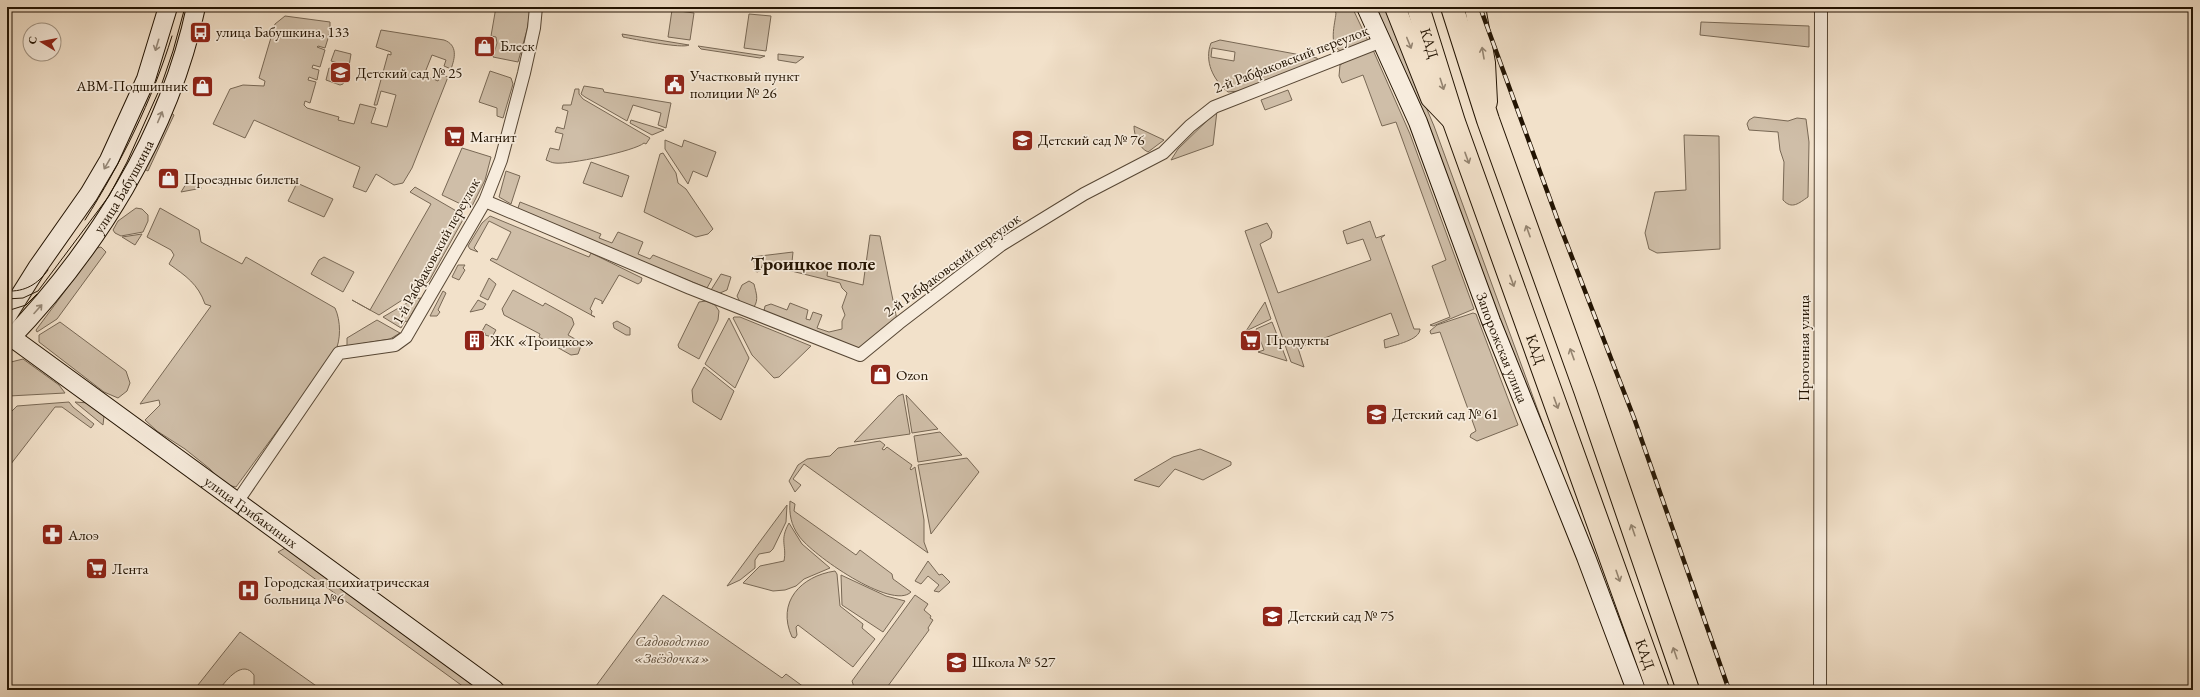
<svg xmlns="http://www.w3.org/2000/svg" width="2200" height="697" font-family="'EB Garamond',serif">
  <rect width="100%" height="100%" fill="#f2e1ca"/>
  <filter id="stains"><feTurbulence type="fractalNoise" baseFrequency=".005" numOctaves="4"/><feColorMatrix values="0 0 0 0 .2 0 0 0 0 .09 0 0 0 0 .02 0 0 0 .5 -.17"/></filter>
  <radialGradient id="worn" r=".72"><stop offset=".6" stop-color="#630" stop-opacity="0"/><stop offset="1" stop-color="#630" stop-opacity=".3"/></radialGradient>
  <g fill="#cfbea8" stroke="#786855" fill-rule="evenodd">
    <polygon points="496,7 531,7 527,30 518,62 493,57 497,43 496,37 491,36"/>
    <path d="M1332 7H1352L1369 43 1341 51C1328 46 1335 24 1336 13Z"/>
    <polygon points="1374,7 1398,7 1395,34 1434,126 1570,498"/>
    <polygon points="672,10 694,13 690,40 668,37"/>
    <polygon points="749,14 771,16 766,51 744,48"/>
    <path d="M285 16 330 22V32L325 48 318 46 317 47 325 50 320 67 313 65 312 68 319 70 317 80 309 77 308 80 316 82 310 103 305 101 304 105 307 108 339 117 338 120 354 124 360 104 376 108 371 123 387 127 396 95 381 91 377 105H374L388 54 391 55V52L376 47 381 30 444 40C458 45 455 58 451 69L444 66 446 60 432 55 424 75 438 81 441 74 448 77 412 168 403 183 394 185 376 174 366 192 353 187 360 167 254 120 245 138 213 124 230 89 243 85 264 86 265 81 259 78 275 24Z"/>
    <polygon points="1701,22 1809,26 1809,47 1700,35"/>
    <path d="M622 34 689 45C683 49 633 39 623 37Z"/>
    <path d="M1220 40 1317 58 1318 60 1240 91 1228 92C1213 80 1204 61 1211 43ZM1212 48 1235 52 1234 61 1211 57Z"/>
    <polygon points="698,46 765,56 760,58 701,49"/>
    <polygon points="335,50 351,54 349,66 331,61"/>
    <polygon points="1373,50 1410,134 1474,309 1433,326 1430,325 1450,317 1432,266 1446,260 1396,122 1382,126 1363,75 1342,83 1339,76 1340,65 1345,62"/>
    <polygon points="778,54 804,57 796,63 778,60"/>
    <polygon points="329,68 347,73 343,84 340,85 326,80"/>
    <polygon points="490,71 511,78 513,84 503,118 497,116 497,108 479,102"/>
    <polygon points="584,86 603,89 604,92 671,103 666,128 658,125 661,113 633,105 627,121 585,97 581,94"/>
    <path d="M575 89H579V94L583 99 650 138 646 144 644 143C635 151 568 165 555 163 552 163 549 161 546 160L550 148 559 150 563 134 555 132 557 127 564 129 568 111 562 109 563 105H571Z"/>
    <polygon points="1288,90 1292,100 1265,110 1261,100"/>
    <polygon points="1217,111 1213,145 1171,160 1178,149"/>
    <polygon points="170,112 174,115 148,171 142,168"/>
    <path d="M1754 117 1788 121 1797 118 1806 119 1809 142 1808 197C1799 203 1792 210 1783 200L1784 162 1780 150 1778 132 1749 130 1747 124 1749 120Z"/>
    <polygon points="631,120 664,130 652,135 630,123"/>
    <path d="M1134 126 1164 140 1148 152C1139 148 1134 136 1134 126Z"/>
    <polygon points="1684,135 1719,136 1720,249 1657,253 1649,249 1645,233 1655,192 1686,190"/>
    <polygon points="665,140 682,147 684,140 716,152 707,177 693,171 688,184 665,149"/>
    <polygon points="462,148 491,157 485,180 471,208 469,208 442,195"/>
    <polygon points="663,153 676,173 678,183 686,189 713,229 708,234 696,237 644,212 660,154"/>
    <polygon points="591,162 629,176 622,197 583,183"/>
    <polygon points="506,171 520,176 511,204 499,197"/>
    <polygon points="190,182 202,188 181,192 186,184"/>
    <polygon points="297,183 333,199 324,217 288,201"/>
    <polygon points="415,187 465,216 429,281 424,286 379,315 352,300 370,310 431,204 410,192"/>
    <polygon points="520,202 601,234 599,238 612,243 618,232 643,242 638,254 650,259 653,255 712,279 707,288 517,211"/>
    <polygon points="136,208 142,209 148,215 148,221 143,232 121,236 115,233 113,230 118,221"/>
    <path d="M160 208 199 230 201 242 242 264 246 257 335 308C341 321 341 340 335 352L236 487 223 484 210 469 185 449 157 431 145 420 160 405 159 400 140 404 211 306 205 304C198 284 186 276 169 264L174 255 171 250 147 237Z"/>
    <polygon points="490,216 589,257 591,253 642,278 641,282 638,284 619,275 602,304 602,301 595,298 590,309 592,311 591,315 595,317 593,316 490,260 492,258 497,260 511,232 489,221 474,248 478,252 470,249 468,246 482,223"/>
    <path d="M1370 221 1376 238 1385 235 1381 238 1414 329H1420C1420 340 1395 345 1385 348L1384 340 1399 335 1391 313 1298 348 1304 367 1291 362 1245 231 1267 223 1272 232 1271 238 1260 244 1278 293 1371 260 1363 239 1347 244 1343 231Z"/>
    <polygon points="142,234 135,245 122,237"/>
    <polygon points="870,235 880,236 897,320 858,349 764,311 765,306 771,304 787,310 790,303 808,310 806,319 810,320 813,312 822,315 817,328 829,332 842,329 842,321 845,315 842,307 847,293 842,288 840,283 763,264 760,271 757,272 754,270 755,264 752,257 793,252 792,262 828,268 827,276 863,285"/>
    <polygon points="101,247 106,252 57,319 37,332 36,330 97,248"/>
    <polygon points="324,257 354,272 343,292 311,274 319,260"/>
    <polygon points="458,265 465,265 463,268 465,270 459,280 452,277"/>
    <polygon points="721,274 731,277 727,290 720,293 711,290"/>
    <polygon points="489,278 496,284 488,300 480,296"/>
    <path d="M749 281 754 284C756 293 759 299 754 307L740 302 737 296 742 285Z"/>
    <polygon points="513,290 543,306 545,303 572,318 574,324 568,335 582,343 578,354 571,355 539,337 540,334 504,315 502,309"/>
    <polygon points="443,291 446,293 438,310 440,312 437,316 430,316"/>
    <polygon points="421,298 407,322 405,321 401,328 383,317 414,299"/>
    <polygon points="478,300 486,304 483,309 470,312"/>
    <polygon points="706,301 715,305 719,311 718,320 699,359 679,348 678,345 699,302"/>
    <polygon points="1265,302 1271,319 1246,331"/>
    <polygon points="1473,313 1476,314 1518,425 1477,441 1470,437 1471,434 1476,431 1440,332 1431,334 1430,331 1437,325"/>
    <polygon points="734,317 740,317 811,346 779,377 774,378 752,355 733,318"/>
    <polygon points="729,318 749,358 735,388 705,364"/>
    <polygon points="377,320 400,333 390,339 347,346 347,338"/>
    <polygon points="617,321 630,328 630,335 626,335 614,328 613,323"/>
    <polygon points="60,322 126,371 130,383 127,391 118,398 104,392 39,342 39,335"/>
    <polygon points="1272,322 1274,327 1287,361 1258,352 1264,350 1256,329"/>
    <polygon points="486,324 496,330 492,337 485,335 485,333 482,331"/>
    <polygon points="23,359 59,385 65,393 9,396 10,393 7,390 7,363"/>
    <polygon points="704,367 734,391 721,420 693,402 692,390"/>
    <polygon points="903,394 910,434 854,442 898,396"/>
    <polygon points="906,395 938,429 912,433"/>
    <polygon points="69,402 73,407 94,424 91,428 62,407 55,407 7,469 7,416 17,406"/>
    <polygon points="75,402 89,403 104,416 103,425"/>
    <polygon points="940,432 962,455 918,462 914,436"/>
    <polygon points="880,441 885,445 882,449 884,450 887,447 912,465 910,469 911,470 915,467 924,520 924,542 928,553 804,464 793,479 801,485 795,492 789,481 798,465 807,459 830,456 838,448"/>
    <polygon points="1200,449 1231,462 1231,465 1203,480 1175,469 1159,487 1134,480 1173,457"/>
    <polygon points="967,458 979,472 931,534 918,465"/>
    <path d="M790 501 795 504 794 511 856 555 860 550 892 574 893 579 911 592C892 611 811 554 799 536 791 525 789 514 790 501Z"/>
    <polygon points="787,505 786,522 773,549 770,552 759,554 755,560 755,568 740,580 727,586"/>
    <path d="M789 523 802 544 830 568 804 579 796 586 785 590 773 591 743 583 760 566 784 561C787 545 779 541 789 523Z"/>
    <polygon points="287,547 485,690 468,690 278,552"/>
    <polygon points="928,561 939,575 942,574 950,582 939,592 934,591 939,585 928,576 921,584 915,581"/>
    <path d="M835 571 837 574 840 606 863 624 862 628 875 639 853 667 798 625 796 627 797 635 795 638 792 637C776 602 801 576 835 571Z"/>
    <polygon points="841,575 886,596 905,601 883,632 842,605"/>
    <polygon points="663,595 782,678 786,674 808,690 593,690"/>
    <polygon points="915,595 928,604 924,610 931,616 930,618 933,620 928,628 929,630 885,690 855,690 852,681"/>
    <path d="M240 632 322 690H254V675C243 659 227 679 219 690H194Z"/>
  </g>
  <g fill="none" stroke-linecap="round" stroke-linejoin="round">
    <defs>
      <g id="street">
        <polyline points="485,201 690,288 860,355 899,323 1001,245 1084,194 1163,153 1190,126 1214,107 1382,41"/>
        <polyline points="237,502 339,353 395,345 406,337 485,201 501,160 524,73 534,28 536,7"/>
        <polyline points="1820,690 1821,7"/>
      </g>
      <g id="secondary">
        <path id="s1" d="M1366 7 1418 122 1491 321 1586 557 1636 690"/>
        <polyline points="7,316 37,268 89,194 109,160 146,79 168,7"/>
        <path id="s2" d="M7 334 495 690"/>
        <path id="s3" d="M7 342C96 250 169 134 196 7"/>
      </g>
      <g id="primary">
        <polyline points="1395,7 1431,98 1454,122"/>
        <polyline points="1475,7 1485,63 1487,102"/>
      </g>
      <g id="highway">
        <path id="s4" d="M1418 7 1454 122 1658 690"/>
        <polyline points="1452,7 1488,120 1585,390 1688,690"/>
      </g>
    </defs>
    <use href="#street" stroke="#564634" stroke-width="14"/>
    <use href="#secondary" stroke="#221302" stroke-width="20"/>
    <use href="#primary" stroke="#221302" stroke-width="22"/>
    <use href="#highway" stroke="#221302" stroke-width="24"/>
    <use href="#street" stroke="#f7ecdd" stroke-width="12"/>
    <use href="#secondary" stroke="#f7ecdd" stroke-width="18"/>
    <use href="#primary" stroke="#f2e1ca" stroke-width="20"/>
    <use href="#highway" stroke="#f2e1ca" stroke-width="22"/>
    <g stroke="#221302" stroke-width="1">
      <path d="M85 220C121 163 152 101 172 36"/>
      <path d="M7 291C25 292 38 284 48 270"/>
      <polyline points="7,299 23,298 38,291 109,196 127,162 161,86 173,51 185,7"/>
      <polyline points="7,311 26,305 37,294"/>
    </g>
    <defs>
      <polyline id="rail" points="1480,7 1558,221 1634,418 1729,690"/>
    </defs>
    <use href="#rail" stroke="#221302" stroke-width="4.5"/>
    <use href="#rail" stroke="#f7ecdd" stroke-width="3" stroke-dasharray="9" stroke-linecap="butt"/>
  </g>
  <defs><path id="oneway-shaft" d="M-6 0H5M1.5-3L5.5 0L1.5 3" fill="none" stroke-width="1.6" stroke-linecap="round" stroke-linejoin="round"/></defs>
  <g stroke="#948470">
    <use href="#oneway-shaft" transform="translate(1409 43) rotate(68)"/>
    <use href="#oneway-shaft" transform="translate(1483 53) rotate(-100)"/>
    <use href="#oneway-shaft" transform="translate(1442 84) rotate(72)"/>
    <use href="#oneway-shaft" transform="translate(1467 158) rotate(70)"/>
    <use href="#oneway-shaft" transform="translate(1528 231) rotate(-110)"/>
    <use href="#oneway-shaft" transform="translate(1512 281) rotate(70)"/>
    <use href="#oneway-shaft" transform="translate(1572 354) rotate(-110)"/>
    <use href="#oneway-shaft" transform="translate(1556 403) rotate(70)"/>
    <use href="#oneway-shaft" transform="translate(1633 530) rotate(-109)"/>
    <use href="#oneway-shaft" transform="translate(1618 576) rotate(71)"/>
    <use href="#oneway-shaft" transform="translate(1675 653) rotate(-109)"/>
  </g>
  <g stroke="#978a7a">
    <use href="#oneway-shaft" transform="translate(157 45) rotate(107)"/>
    <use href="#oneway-shaft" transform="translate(160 117) rotate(-67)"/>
    <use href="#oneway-shaft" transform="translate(107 164) rotate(120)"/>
    <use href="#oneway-shaft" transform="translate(38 309) rotate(-48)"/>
  </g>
  <defs>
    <symbol id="bus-square" viewBox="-11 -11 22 22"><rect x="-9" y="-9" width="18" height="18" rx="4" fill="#8f2418" stroke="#f7ecdd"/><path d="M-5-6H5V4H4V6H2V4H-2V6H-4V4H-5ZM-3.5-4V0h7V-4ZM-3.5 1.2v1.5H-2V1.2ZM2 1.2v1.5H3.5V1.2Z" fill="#fff"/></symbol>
    <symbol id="shop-square" viewBox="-11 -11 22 22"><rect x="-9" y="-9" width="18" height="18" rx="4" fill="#8f2418" stroke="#f7ecdd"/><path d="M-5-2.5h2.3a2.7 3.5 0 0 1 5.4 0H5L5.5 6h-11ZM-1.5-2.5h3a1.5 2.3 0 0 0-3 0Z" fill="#fff"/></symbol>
    <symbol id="school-square" viewBox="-11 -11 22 22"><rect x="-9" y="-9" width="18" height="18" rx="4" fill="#8f2418" stroke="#f7ecdd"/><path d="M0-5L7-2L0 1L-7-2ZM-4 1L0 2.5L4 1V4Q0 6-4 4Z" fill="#fff"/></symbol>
    <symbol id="civic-square" viewBox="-11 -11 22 22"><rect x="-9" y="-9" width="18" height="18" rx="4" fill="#8f2418" stroke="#f7ecdd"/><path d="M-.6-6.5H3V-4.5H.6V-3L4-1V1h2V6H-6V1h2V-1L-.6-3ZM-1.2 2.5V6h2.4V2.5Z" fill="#fff"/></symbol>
    <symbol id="supermarket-square" viewBox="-11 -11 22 22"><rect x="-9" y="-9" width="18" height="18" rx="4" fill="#8f2418" stroke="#f7ecdd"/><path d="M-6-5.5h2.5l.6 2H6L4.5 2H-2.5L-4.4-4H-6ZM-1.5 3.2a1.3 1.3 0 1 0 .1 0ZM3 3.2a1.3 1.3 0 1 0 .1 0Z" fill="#fff"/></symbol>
    <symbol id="building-square" viewBox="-11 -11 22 22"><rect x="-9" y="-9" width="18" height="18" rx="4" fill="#8f2418" stroke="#f7ecdd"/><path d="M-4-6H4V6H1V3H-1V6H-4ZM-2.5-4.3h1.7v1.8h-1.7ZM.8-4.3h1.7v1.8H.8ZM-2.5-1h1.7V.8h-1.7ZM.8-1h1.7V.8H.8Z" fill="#fff"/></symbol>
    <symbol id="pharmacy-square" viewBox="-11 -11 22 22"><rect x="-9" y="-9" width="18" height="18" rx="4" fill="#8f2418" stroke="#f7ecdd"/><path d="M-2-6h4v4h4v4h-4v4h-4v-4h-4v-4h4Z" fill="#fff"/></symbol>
    <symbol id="hospital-square" viewBox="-11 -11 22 22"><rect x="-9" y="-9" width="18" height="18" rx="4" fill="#8f2418" stroke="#f7ecdd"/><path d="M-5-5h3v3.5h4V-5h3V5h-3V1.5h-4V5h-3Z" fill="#fff"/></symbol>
  </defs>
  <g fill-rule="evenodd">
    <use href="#bus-square" x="188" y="20" width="25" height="25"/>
    <use href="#shop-square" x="472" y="34" width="25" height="25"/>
    <use href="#school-square" x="328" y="60" width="25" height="25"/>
    <use href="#civic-square" x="662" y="72" width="25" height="25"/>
    <use href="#shop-square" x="190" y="74" width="25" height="25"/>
    <use href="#supermarket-square" x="442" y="124" width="25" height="25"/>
    <use href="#school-square" x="1010" y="128" width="25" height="25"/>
    <use href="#shop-square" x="156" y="166" width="25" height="25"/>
    <use href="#supermarket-square" x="1238" y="328" width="25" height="25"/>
    <use href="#building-square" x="462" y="328" width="25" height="25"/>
    <use href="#shop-square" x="868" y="362" width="25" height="25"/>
    <use href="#school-square" x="1364" y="402" width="25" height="25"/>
    <use href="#pharmacy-square" x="40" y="522" width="25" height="25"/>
    <use href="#supermarket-square" x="84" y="556" width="25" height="25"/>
    <use href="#hospital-square" x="236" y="578" width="25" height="25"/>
    <use href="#school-square" x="1260" y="604" width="25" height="25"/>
    <use href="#school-square" x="944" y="650" width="25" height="25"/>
  </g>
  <g text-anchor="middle" stroke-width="3.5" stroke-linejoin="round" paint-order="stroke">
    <g font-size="15" fill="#221302" stroke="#f7ecdd" text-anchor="start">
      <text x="216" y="37">улица Бабушкина, 133</text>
      <text x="500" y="51">Блеск</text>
      <text x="356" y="78">Детский сад № 25</text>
      <text x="690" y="81">Участковый пункт<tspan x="690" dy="17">полиции № 26</tspan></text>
      <text x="188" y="91" text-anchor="end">АВМ-Подшипник</text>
      <text x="470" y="142">Магнит</text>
      <text x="1038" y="145">Детский сад № 76</text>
      <text x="184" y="184">Проездные билеты</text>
      <text x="1266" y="345">Продукты</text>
      <text x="490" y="346">ЖК «Троицкое»</text>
      <text x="896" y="380">Ozon</text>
      <text x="1392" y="419">Детский сад № 61</text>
      <text x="68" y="540">Алоэ</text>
      <text x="112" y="574">Лента</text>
      <text x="264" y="587">Городская психиатрическая<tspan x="264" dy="17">больница №6</tspan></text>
      <text x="1288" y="621">Детский сад № 75</text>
      <text x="972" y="667">Школа № 527</text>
    </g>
    <g font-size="15" fill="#221302" stroke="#f7ecdd">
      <text dy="5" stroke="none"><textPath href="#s4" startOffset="38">КАД</textPath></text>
      <text transform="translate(1291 59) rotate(-21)" y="5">2-й Рабфаковский переулок</text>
      <text dy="5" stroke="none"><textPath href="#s3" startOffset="195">улица Бабушкина</textPath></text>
      <text transform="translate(436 251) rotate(-61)" y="5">1-й Рабфаковский переулок</text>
      <text transform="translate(952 265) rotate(-36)" y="5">2-й Рабфаковский переулок</text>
      <text dy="5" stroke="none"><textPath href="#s1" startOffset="367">Запорожская улица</textPath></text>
      <text transform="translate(1804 348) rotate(-90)" y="5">Прогонная улица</text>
      <text dy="5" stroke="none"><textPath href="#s4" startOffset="362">КАД</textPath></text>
      <text dy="5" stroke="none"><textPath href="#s2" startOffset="302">улица Грибакиных</textPath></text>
      <text dy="5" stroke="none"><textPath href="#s4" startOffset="686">КАД</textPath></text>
    </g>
    <g font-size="15" font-style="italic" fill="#5f4f3c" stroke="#f7ecdd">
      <text x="672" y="646">Садоводство<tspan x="672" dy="17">«Звёздочка»</tspan></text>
    </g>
    <g font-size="19" font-weight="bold" fill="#221302" stroke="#f7ecdd">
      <text x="813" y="270">Троицкое поле</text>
    </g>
  </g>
  <rect width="2200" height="697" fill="none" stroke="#f2e1ca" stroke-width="24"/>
  <rect x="8" y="8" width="2184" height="681" fill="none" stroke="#221302" stroke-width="2"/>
  <rect x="12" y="12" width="2176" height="673" fill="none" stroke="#221302"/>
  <g transform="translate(42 42) rotate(280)"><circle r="19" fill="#f7ecdd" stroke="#a29585"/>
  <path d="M0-3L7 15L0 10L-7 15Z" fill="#8f2418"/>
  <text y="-6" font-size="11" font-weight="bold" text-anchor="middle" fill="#221302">С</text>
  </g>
  <rect width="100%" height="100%" filter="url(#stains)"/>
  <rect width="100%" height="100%" fill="url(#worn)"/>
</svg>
